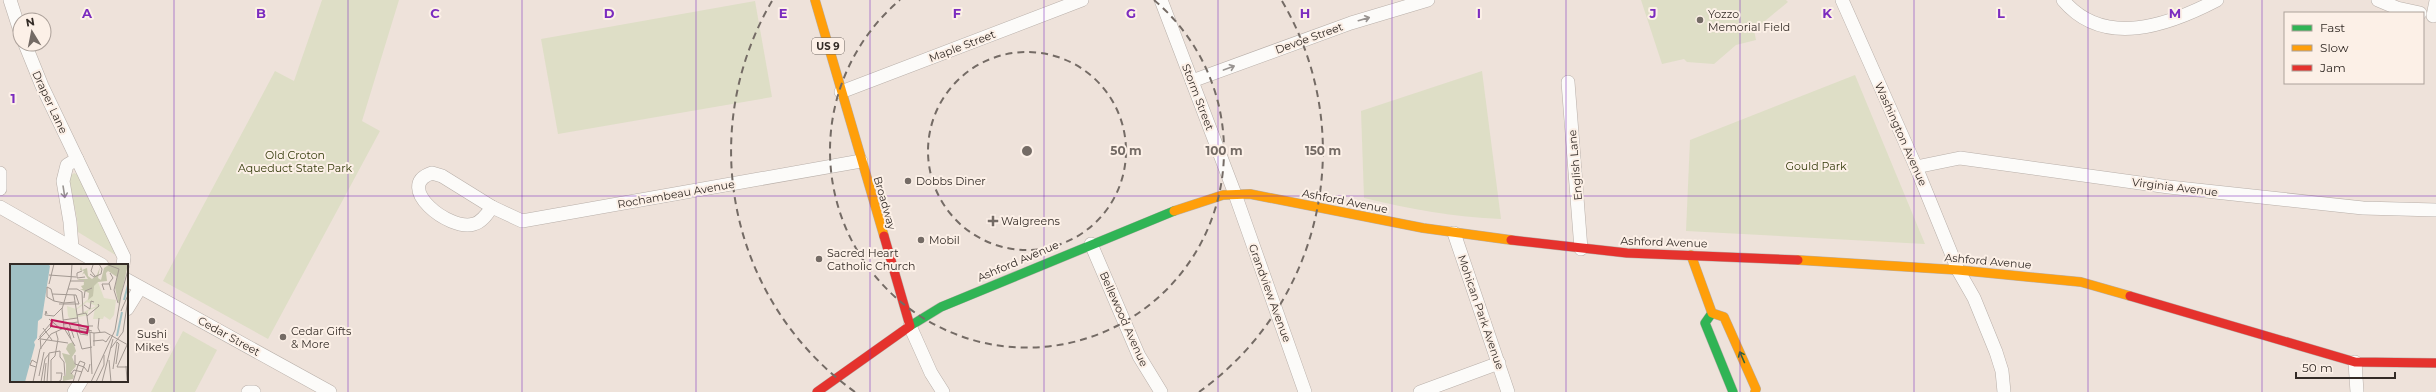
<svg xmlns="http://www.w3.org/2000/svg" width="2436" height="392" font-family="Montserrat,sans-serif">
  <rect width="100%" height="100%" fill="#eee2da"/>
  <g fill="#dedec6">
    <polygon points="322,0 399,0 362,121 380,131 268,339 163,281 275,71 294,81"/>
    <polygon points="1641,0 1786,0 1788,2 1754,30 1756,40 1736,45 1714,64 1687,62 1684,59 1662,64"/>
    <polygon points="755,1 772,97 558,134 541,39"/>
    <path d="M1482 71 1501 219C1454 217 1410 209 1364 198L1361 111Z"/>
    <polygon points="1855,75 1925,244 1686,231 1690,140"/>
    <path d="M74 173 78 175 117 256 78 232C78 213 71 197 68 178Z"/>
    <polygon points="183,331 217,350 195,392 151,392"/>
  </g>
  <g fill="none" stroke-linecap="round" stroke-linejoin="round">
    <defs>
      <g id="street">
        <polyline points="10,0 20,31"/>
        <polyline points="1161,0 1235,194 1305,392"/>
        <polyline points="1842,0 1916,167 1958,270 1974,298 1996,352 2002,371 2004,392"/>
        <path d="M2063 0C2104 49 2169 25 2217 0"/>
        <polyline points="2378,0 2397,8 2420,13"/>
        <polyline points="2433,16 2436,1"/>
        <polyline points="25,44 42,86 124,257 123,265"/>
        <polyline points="1192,81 1351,23 1428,0"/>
        <polyline points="1568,82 1581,249"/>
        <polyline points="841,92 1082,0"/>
        <polyline points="1916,167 1960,158 2169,187 2363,208 2436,210"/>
        <polyline points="0,173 0,189"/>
        <path d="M432 173 442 176 492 207C487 214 482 222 474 224 449 232 393 186 432 173Z"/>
        <polyline points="0,207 102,265"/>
        <polyline points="492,207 522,221 861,161"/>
        <polyline points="1454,233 1508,392"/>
        <polyline points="1091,244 1139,356 1161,392"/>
        <polyline points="72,247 70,222 63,181 67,165 77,159"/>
        <polyline points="127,280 330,392"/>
        <polyline points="127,309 140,288"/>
        <polyline points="910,326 931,373 943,392"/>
        <polyline points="2355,362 2357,392"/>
        <polyline points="74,392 81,381"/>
        <polyline points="248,392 254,392"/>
        <polyline points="1420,392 1499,363"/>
      </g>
      <g id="fast">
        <polyline points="1712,313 1705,323 1733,392"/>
        <polyline points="910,326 941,307 1174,211"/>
      </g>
      <g id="slow">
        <polyline points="815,0 884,236"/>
        <polyline points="1174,211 1223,195 1250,194 1423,228 1511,240"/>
        <polyline points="1691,255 1712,313 1724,317 1756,389 1755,392"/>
        <polyline points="1798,260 1958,270 2081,282 2130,296"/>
      </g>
      <g id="jam">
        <polyline points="1511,240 1627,253 1798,260"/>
        <polyline points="2130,296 2355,362 2436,363"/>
        <polyline points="817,392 910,326 884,236"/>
      </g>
    </defs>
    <use href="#street" stroke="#b8afa9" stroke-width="14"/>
    <use href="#fast" stroke="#b8afa9" stroke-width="10"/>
    <use href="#slow" stroke="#b8afa9" stroke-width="10"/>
    <use href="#jam" stroke="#b8afa9" stroke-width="10"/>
    <use href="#street" stroke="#fcfbf9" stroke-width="13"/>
    <use href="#fast" stroke="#30b455" stroke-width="9"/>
    <use href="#slow" stroke="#ff9f0a" stroke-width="9"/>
    <use href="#jam" stroke="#e5322d" stroke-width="9"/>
  </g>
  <defs><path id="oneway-shaft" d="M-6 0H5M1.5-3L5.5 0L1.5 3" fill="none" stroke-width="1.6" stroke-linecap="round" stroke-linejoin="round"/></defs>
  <g stroke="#989390">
    <use href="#oneway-shaft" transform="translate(1364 19) rotate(-16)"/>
    <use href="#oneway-shaft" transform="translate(1229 68) rotate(-20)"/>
    <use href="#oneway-shaft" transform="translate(64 192) rotate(81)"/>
  </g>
  <use stroke="#326239" href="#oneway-shaft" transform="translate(1742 357) rotate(-114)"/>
  <path fill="none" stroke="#7b2cbf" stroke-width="1" stroke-opacity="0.55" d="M174 0V392M348 0V392M522 0V392M696 0V392M870 0V392M1044 0V392M1218 0V392M1392 0V392M1566 0V392M1740 0V392M1914 0V392M2088 0V392M2262 0V392M0 196H2436"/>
  <g fill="none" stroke="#746b65" stroke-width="2" stroke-dasharray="7 5">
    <circle cx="1027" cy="151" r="99"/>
    <path d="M1154 0A197 197 0 1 1 900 0"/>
    <path d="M855 392A296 296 0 0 1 772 1M1282 1A296 296 0 0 1 1199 392"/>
  </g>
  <g fill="#746b65" stroke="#fcf0e7" stroke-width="1.5">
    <circle cx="1700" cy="20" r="4"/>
    <circle cx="908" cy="181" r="4"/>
    <path d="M991 215h4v4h4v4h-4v4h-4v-4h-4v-4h4z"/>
    <circle cx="921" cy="240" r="4"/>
    <circle cx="819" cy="259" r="4"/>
    <circle cx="152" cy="321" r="4"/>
    <circle cx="283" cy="337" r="4"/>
  </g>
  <g text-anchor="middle" stroke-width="4" stroke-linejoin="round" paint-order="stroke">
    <rect fill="#fcf0e7" stroke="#6f6660" stroke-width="1" x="812" y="38" width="32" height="16" rx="3"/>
    <g font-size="10" font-weight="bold" fill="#332b26">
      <text x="828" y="50">US 9</text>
    </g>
    <g font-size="11" fill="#332b26" stroke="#fcf0e7" text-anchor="start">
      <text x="1708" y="18">Yozzo<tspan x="1708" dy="13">Memorial Field</tspan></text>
      <text x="916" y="185">Dobbs Diner</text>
      <text x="1001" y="225">Walgreens</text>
      <text x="929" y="244">Mobil</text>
      <text x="827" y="257">Sacred Heart<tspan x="827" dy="13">Catholic Church</tspan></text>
      <text x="291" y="335">Cedar Gifts<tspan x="291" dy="13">&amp; More</tspan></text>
      <text x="152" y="338" text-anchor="middle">Sushi<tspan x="152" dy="13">Mike's</tspan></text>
    </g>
    <g font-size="11" fill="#332b26" stroke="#fcf0e7">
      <text transform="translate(1309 38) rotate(-20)" y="4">Devoe Street</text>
      <text transform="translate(962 46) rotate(-21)" y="4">Maple Street</text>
      <text transform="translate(1198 97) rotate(69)" y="4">Storm Street</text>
      <text transform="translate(50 102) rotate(65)" y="4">Draper Lane</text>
      <text transform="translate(1901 134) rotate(66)" y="4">Washington Avenue</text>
      <text transform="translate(1575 165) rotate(-95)" y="4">English Lane</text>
      <text transform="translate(2175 187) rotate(7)" y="4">Virginia Avenue</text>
      <text transform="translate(676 194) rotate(-10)" y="4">Rochambeau Avenue</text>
      <text transform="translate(1345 201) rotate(11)" y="4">Ashford Avenue</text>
      <text transform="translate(885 203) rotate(74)" y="4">Broadway</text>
      <text transform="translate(1664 242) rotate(2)" y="4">Ashford Avenue</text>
      <text transform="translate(1018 261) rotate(-23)" y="4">Ashford Avenue</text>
      <text transform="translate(1988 261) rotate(5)" y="4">Ashford Avenue</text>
      <text transform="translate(1270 293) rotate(70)" y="4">Grandview Avenue</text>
      <text transform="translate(1481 312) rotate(71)" y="4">Mohican Park Avenue</text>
      <text transform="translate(1124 319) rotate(66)" y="4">Bellewood Avenue</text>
      <text transform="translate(229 336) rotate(29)" y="4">Cedar Street</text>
    </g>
    <g font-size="11" fill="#343b0b" stroke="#fcf0e7">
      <text x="295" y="159">Old Croton<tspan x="295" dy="13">Aqueduct State Park</tspan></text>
      <text x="1816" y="170">Gould Park</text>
    </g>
  </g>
  <g transform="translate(10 264)">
    <rect width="118" height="118" fill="#eee2da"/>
    <path d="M74 16 88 18 94 34 106 36 104 51 100 56 94 52 93 55H83L85 44 78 47V51L60 55 58 52 57 42 66 45 83 31V23L76 27 73 24ZM77 38 86 42 67 51 66 46Z" fill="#dedec6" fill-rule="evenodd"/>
    <path d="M100 0H118L109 41 105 24 107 13 98 7 96 9 97 17 88 18 84 22 83 32 78 36 79 29 70 25H73L71 22 74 21V16H69L67 15H78L74 9 72 11 74 7 70 6 71 2 72 6 77 4 78 12 82 15 87 11 90 3 88 14 91 16 94 4ZM63 78 66 87 62 93 66 102 61 108 64 112 63 115 53 117V112H56V100L52 89 60 91 56 85 58 80Z" fill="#c5c5ac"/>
    <path d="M0 0H38L40 2 32 54 28 57 27 74 24 78 25 81 15 118H0Z" fill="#a0c0c4"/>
    <path fill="none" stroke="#a0c0c4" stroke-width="2" d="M114 36 118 21M107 72 112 48"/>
    <path fill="none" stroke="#a39992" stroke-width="1" d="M96 0 109 5 104 26 108 39M83 1 81 7 85 12M72 7 67 9V14L75 13M100 9 103 14 99 19 101 26M80 10 84 13 91 10 92 5 89 0M39 11 66 13M60 17H74M39 20 44 0M58 25H67L72 28 73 49M94 26 92 20H99M42 30 66 31 69 40H49M64 31 70 70 78 71M74 34 75 27 82 24M44 37 41 25 37 23V33L44 37 54 39 65 38M74 41 80 45 81 37 84 38M111 47 118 31M37 50 36 47 35 51 44 52 52 44M67 51 76 49 77 52M77 52 89 42 88 40M77 52 79 68M89 54 88 64 90 68M39 55 51 65M53 56 67 54M59 59 64 74M54 60 68 58M69 60 73 62H83M57 63 61 75M33 64 42 76M54 64 65 82M54 64 52 45 61 15 62 0M70 64 82 67M66 65 72 85 82 83M80 69 82 110M84 69V82M31 75 58 79M28 76 43 61M83 77 93 76 96 78 100 72M117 81 107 103H118M101 84 113 68 118 35M31 85 30 72 41 59M39 89 50 87V93L54 98 55 112M65 91V100L74 103M99 96 101 118M106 100 109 80 107 78M68 101 70 97 75 99 68 118M116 102 117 116M26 103 20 101 22 96 27 99M74 103 78 108 80 100M103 105 107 78M46 109H52L51 116 48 118M61 110 64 106 72 108M29 112 34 88M23 118 30 85 41 70 54 64 84 69 95 68 118 81M31 118 35 95 39 90M34 118 36 99M37 118 39 89M41 118V96L45 92 48 75 46 68M63 118 68 101M81 118 105 66 111 31 118 6M86 118 94 101V91M92 118 103 75"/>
    <path fill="#c2185b" fill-opacity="0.15" stroke="#c2185b" stroke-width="2" d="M42 56 78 63 77 69 41 62Z"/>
    <rect width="118" height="118" fill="none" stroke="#332b26" stroke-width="2"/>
  </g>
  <g font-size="13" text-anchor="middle" font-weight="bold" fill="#7b2cbf" stroke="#fcf0e7" stroke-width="4" stroke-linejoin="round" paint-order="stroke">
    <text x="87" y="18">A</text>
    <text x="261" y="18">B</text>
    <text x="435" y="18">C</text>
    <text x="609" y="18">D</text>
    <text x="783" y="18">E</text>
    <text x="957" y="18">F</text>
    <text x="1131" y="18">G</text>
    <text x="1305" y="18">H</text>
    <text x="1479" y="18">I</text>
    <text x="1653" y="18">J</text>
    <text x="1827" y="18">K</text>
    <text x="2001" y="18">L</text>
    <text x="2175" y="18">M</text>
    <text x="13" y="103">1</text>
  </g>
  <circle cx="1027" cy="151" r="6" fill="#746b65" stroke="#fcf0e7" stroke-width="2"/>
  <g font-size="12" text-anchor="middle" font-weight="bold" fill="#746b65" stroke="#fcf0e7" stroke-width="4" stroke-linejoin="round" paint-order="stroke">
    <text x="1126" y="155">50 m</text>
    <text x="1224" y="155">100 m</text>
    <text x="1323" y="155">150 m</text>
  </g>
  <rect x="2284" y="12" width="140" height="72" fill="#fcf0e7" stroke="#aca19a"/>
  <rect x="2292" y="25" width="20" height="6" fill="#30b455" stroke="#aca19a"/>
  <text x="2320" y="32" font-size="12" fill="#332b26">Fast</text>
  <rect x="2292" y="45" width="20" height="6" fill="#ff9f0a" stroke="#aca19a"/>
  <text x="2320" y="52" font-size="12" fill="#332b26">Slow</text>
  <rect x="2292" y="65" width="20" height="6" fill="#e5322d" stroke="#aca19a"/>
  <text x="2320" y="72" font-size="12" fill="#332b26">Jam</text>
  <g transform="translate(32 32) rotate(350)"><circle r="19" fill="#fcf0e7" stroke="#aca19a"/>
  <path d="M0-3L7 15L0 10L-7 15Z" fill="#746b65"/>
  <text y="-6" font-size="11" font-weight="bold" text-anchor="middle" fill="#332b26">N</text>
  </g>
  <path d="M2296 372v6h99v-6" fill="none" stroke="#332b26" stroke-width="2"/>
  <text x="2302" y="372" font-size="12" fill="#332b26" stroke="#fcf0e7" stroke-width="3" paint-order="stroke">50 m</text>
</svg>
